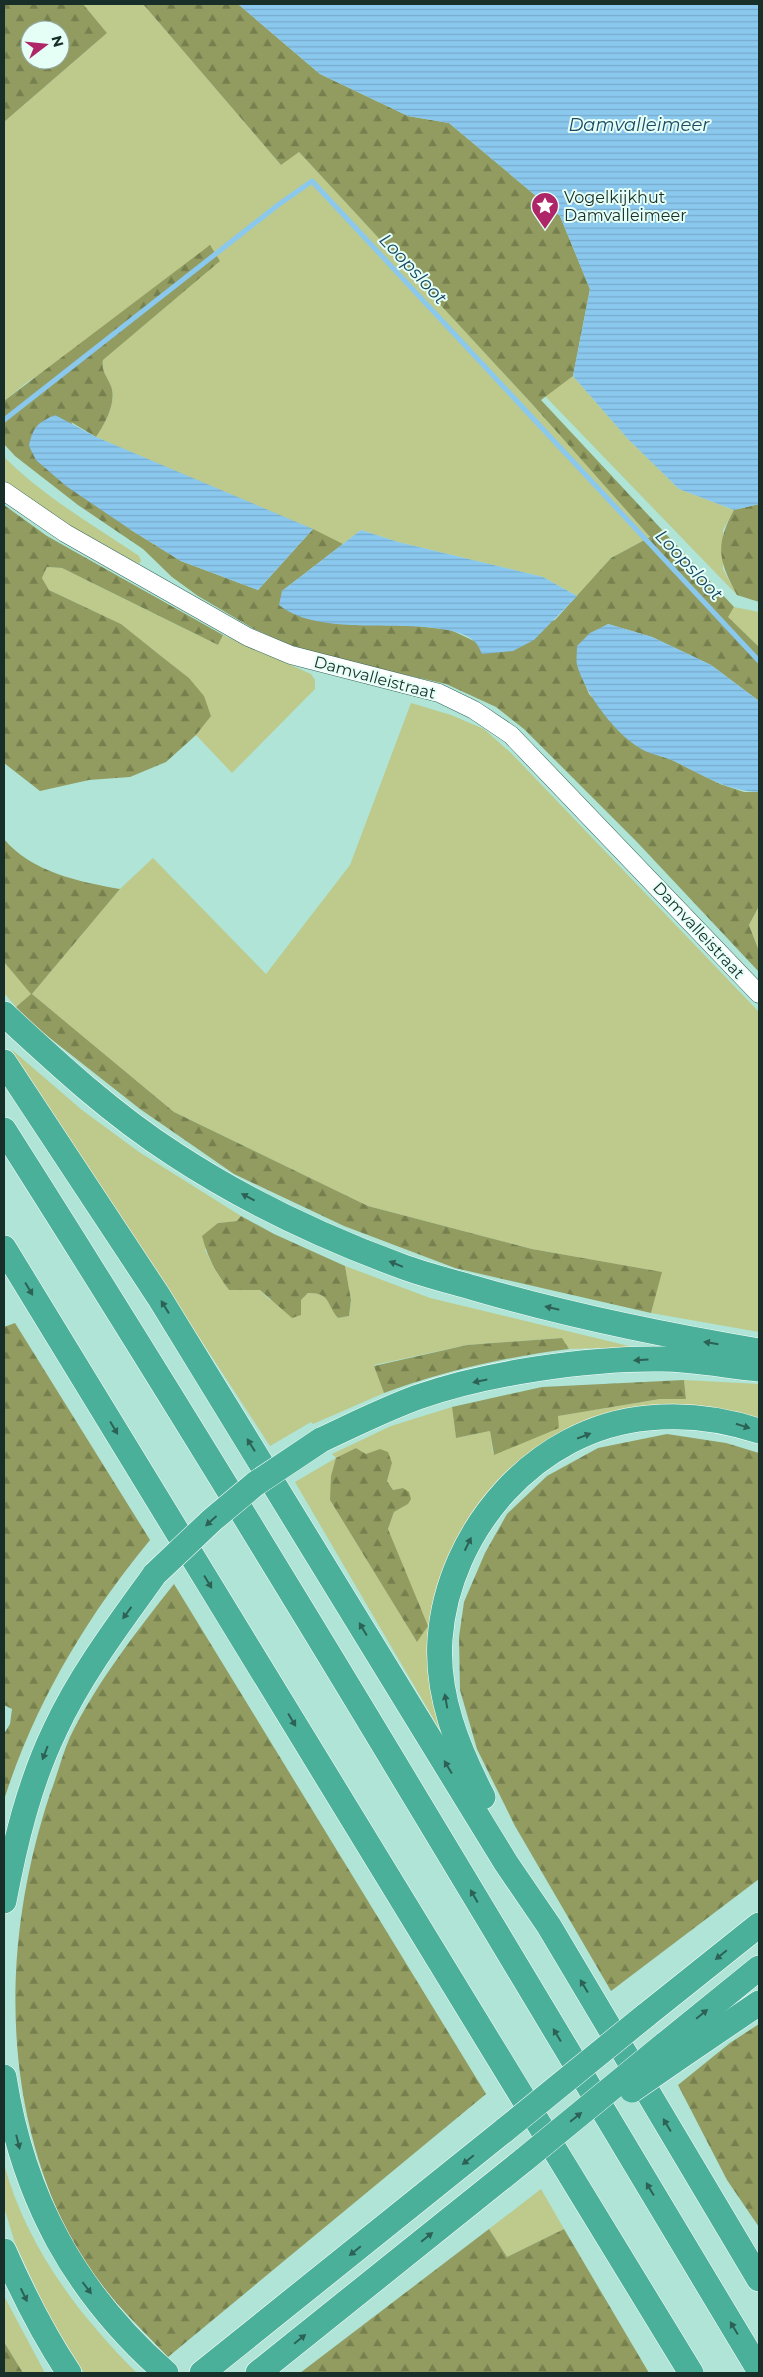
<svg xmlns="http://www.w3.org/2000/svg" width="763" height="2377" font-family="Montserrat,sans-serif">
  <defs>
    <pattern id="forest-firs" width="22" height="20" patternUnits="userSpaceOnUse" patternTransform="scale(1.25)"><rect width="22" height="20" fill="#929c60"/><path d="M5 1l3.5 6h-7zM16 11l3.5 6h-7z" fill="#76804f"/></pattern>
    <pattern id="water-rules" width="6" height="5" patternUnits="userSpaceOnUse" patternTransform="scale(1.25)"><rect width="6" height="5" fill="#8bc8ee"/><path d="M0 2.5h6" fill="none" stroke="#77accc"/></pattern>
  </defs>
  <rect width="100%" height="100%" fill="#afe4d6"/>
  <g fill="#bec98c" fill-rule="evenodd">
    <path d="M83 4H143L281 165 298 151 533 405 650 537 611 558 577 596 543 577 398 542 361 530 343 544 96 437C105 424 117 402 111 386 107 376 101 371 103 360L219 261 26 383 4 401V122L107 33Z"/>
    <polygon points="573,376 628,439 679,489 734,510 723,530 723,569 737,595 545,396"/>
    <path d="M4 457C43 496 93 525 139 556L141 561 139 564 68 525 4 480Z"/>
    <polygon points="47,567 62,568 218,645 223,635 311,674 315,680 315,689 232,773 196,735 211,715 189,678 161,656 121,624 49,590 42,578"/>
    <polygon points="734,607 759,612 759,647 727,617"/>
    <polygon points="411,703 451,715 484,729 512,754 759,1012 759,1332 651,1313 661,1272 532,1249 368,1206 174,1112 32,994 16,1007 4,993 4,962 32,994 120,889 153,858 266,974 350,865"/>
    <polygon points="759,906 759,951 749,925"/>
    <path d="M11 1049 82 1110 139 1152 241 1216 238 1221 218 1223 205 1250 219 1276 229 1290H260L270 1300H301L308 1293C331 1293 326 1304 338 1318L349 1316 351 1300 345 1266 430 1298 633 1347 569 1349 561 1338 467 1345 374 1365 384 1393 313 1424 311 1422 270 1446Z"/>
    <path d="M684 1380 759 1384V1424L577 1430 455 1549 443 1727 440 1730 295 1482 336 1458 332 1454 391 1426 452 1407 456 1438 490 1431 493 1454 557 1416 660 1399H686ZM356 1448 366 1454 392 1463 387 1481 393 1490 403 1488 408 1504 394 1512 388 1529 401 1561 417 1642 330 1500Z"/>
    <path d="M4 2164C26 2245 78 2315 137 2373H84L49 2316 15 2243 4 2207Z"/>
    <polygon points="541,2189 564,2229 507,2257 489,2229"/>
    <polygon points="4,2296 45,2373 23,2373 4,2342"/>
  </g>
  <g fill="url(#forest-firs)" fill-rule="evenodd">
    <path d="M4 4H83L107 33 4 122ZM30 30H60V60H30Z"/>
    <path d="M143 4H238L320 74 408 116 449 123 560 216 590 289 573 376 541 400 734 607 728 617 759 647V701L711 665 652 637 608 624 577 646V664L589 694 644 750 672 760 720 784 744 792H759V906L749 925 759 951V972L637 842 524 729 496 707 446 684 305 652 254 629 198 596 172 577 143 549 78 505 15 456 4 444V401L210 245 220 261 103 360C101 371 107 376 111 386 117 402 105 424 96 437L71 422 131 530 181 561 258 590 313 529 343 544 282 591 408 625 451 630 474 641 555 620 611 558 650 537 533 405 299 152 281 165Z"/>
    <path d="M759 504V602L737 595C718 560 715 545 734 510Z"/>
    <polygon points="4,505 47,536 223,635 218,645 62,568 47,567 42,578 49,590 121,624 161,656 189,678 204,696 211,716 196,735 166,762 130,777 89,780 40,791 4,763"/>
    <path d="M4 839C31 872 80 882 120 889L32 994 174 1112 368 1206 532 1249 662 1272 651 1313 455 1268 344 1226 234 1174 140 1109 32 1024 16 1007 31 994 4 962Z"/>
    <path d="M241 1216 274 1234 345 1266 351 1300 349 1316 338 1318C326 1304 331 1293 308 1293L301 1300V1315L292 1318 260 1290H229C216 1273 207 1256 202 1236L218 1223 237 1221Z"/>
    <path d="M15 1323 150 1540C87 1616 34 1705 4 1800V1734L10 1724 12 1709 4 1705V1327Z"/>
    <path d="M562 1338 569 1349C505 1357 444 1371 384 1393L374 1366 467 1345Z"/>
    <polygon points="684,1380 686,1399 660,1399 558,1416 559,1428 494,1455 490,1431 456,1438 452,1407 542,1387"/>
    <polygon points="667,1434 726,1443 759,1453 759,1879 611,1991 515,1826 477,1749 460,1690 459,1637 464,1602 485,1553 507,1514 547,1476 598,1448"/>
    <polygon points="356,1448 366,1454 380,1449 388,1452 392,1463 387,1481 393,1490 403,1488 409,1492 411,1499 408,1504 394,1512 388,1529 428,1626 417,1642 330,1500 331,1476 336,1458"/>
    <path d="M174 1584 486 2094 168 2357C136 2323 102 2292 78 2252 0 2112 0 1945 50 1794 57 1776 62 1755 70 1737 97 1682 136 1632 174 1584Z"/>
    <polygon points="759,2024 759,2227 727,2180 678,2085 730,2043"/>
    <polygon points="489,2229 507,2257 564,2229 649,2373 300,2373"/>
    <polygon points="4,2342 23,2373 4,2373"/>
  </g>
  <g fill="url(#water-rules)">
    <polygon points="238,4 759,4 759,504 734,510 679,489 628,439 573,376 590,289 560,216 449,123 408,116 320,74"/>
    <path d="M55 415 96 437 313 529 258 590 181 561 131 530 66 486 36 460 29 446C33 427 37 423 55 415Z"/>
    <path d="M361 530 398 542 543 577 577 596 534 640 513 651 482 654C480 650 478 644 474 641 465 632 447 630 435 628 390 622 314 634 279 605L282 591Z"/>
    <path d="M608 624 652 637 711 665 759 701V792C727 791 702 775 674 761 665 757 654 755 645 751 617 737 586 695 577 665 576 660 577 652 577 646L590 633Z"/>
  </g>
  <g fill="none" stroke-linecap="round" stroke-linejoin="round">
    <polyline stroke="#8bc8ee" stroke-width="5" points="4,420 278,205 312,181 759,661"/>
    <defs>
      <polyline id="minor" points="4,491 65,533 248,637 291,655 439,693 474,710 511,735 759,994"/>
      <g id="highway">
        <path d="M4 1014C58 1064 112 1114 174 1154 244 1200 322 1237 401 1266 425 1275 450 1281 474 1288 567 1315 663 1335 759 1351"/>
        <polyline points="4,1062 159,1297 506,1863 549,1926 759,2279"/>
        <path d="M4 1130C264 1539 510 1956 759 2370"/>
        <polyline points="4,1248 691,2373"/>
        <path d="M321 1440C353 1425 385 1409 418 1397 486 1373 589 1358 661 1359 693 1359 727 1366 759 1369"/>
        <path d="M483 1797C458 1749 436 1695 440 1639 448 1530 536 1428 648 1418 686 1414 723 1419 759 1431"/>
        <path d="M4 1901C15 1843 29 1784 55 1730 81 1674 119 1624 155 1574"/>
        <polyline points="645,2016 759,1925"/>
        <polyline points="664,2045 759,1968"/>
        <polyline points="671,2063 759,2003"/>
        <path d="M4 2077C23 2198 75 2293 166 2373"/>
        <path d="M4 2251C23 2294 43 2334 69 2373"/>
        <polyline points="202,2373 506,2129"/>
        <polyline points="258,2373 525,2159"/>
      </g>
    </defs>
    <use href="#minor" stroke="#35675b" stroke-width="19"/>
    <use href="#highway" stroke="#fff" stroke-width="26"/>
    <use href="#minor" stroke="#fff" stroke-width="18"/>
    <use href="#highway" stroke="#4bb09a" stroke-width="25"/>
    <defs>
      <g id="highway-bridge">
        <polyline points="155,1574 212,1520 255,1484 321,1440"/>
        <polyline points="632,2090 671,2063"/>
        <polyline points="506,2129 645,2016"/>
        <polyline points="525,2159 664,2045"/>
      </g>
    </defs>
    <use href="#highway-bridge" stroke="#fff" stroke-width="26" stroke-linecap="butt"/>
    <use href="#highway-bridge" stroke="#4bb09a" stroke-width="25"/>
  </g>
  <defs><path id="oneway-solid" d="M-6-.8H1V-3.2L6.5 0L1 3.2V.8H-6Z" transform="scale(1.25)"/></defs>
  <g fill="#2c6256">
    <use href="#oneway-solid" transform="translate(248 1197) rotate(-152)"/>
    <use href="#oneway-solid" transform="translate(396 1264) rotate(-158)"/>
    <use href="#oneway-solid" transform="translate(29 1289) rotate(59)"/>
    <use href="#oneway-solid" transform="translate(165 1307) rotate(-122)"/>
    <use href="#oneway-solid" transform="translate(552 1308) rotate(-167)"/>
    <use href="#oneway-solid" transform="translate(711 1343) rotate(-171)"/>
    <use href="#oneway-solid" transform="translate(641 1360) rotate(177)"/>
    <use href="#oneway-solid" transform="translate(480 1381) rotate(168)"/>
    <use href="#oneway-solid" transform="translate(743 1426) rotate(18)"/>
    <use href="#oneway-solid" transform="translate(114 1428) rotate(59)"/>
    <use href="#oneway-solid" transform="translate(584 1436) rotate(-21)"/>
    <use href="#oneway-solid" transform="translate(251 1445) rotate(-122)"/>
    <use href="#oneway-solid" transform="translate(211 1521) rotate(138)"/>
    <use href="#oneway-solid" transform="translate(468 1544) rotate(-64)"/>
    <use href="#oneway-solid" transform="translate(208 1582) rotate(59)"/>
    <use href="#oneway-solid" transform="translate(127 1613) rotate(126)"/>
    <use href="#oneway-solid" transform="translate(363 1629) rotate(-121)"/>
    <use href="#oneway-solid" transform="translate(446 1701) rotate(-100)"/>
    <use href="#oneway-solid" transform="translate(292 1720) rotate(59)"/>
    <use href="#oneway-solid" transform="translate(45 1753) rotate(111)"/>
    <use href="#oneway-solid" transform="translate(448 1767) rotate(-121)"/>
    <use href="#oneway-solid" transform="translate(474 1896) rotate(-120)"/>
    <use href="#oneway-solid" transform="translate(721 1955) rotate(141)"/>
    <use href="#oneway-solid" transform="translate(584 1986) rotate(-121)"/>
    <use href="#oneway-solid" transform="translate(702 2014) rotate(-39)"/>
    <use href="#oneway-solid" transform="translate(557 2035) rotate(-121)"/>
    <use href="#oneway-solid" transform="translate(576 2117) rotate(-39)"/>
    <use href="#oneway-solid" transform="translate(667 2125) rotate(-121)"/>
    <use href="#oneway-solid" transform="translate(18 2142) rotate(76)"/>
    <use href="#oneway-solid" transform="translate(468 2160) rotate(141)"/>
    <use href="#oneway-solid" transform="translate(650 2189) rotate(-121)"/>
    <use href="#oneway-solid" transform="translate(427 2237) rotate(-39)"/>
    <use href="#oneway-solid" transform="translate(355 2251) rotate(141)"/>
    <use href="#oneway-solid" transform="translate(87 2288) rotate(53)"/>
    <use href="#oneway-solid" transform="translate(24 2295) rotate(64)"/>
    <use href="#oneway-solid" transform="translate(734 2328) rotate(-121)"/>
    <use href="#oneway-solid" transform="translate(300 2339) rotate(-39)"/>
  </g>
  <defs>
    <symbol id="sight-pin" viewBox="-11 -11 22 30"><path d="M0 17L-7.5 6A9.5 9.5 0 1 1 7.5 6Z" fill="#ae2568" stroke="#e5fff7"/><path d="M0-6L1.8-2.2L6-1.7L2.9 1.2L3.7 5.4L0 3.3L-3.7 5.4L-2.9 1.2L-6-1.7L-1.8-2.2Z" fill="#fff"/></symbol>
  </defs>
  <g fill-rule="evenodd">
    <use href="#sight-pin" x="529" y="190" width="32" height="43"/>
  </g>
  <g text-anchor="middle" stroke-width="4" stroke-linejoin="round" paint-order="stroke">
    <g font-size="16" fill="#182e28" stroke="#e5fff7" text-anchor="start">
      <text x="564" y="203">Vogelkijkhut<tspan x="564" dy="18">Damvalleimeer</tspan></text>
    </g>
    <g font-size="16" fill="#182e28" stroke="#e5fff7">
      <text transform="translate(375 677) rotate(15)" y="6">Damvalleistraat</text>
      <text transform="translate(699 930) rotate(47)" y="6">Damvalleistraat</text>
    </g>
    <g font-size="18" font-style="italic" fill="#1a4a64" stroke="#e5fff7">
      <text x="639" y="131">Damvalleimeer</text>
      <text transform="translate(413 269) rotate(47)" y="6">Loopsloot</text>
      <text transform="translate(689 565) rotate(47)" y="6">Loopsloot</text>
    </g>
  </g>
  <rect width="763" height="2377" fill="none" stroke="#182e28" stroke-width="10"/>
  <g transform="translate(45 45) rotate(74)"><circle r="24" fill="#e5fff7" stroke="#93aba4"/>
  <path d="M0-4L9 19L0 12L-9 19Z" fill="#ae2568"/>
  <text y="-8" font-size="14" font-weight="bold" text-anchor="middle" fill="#182e28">N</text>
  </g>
</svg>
